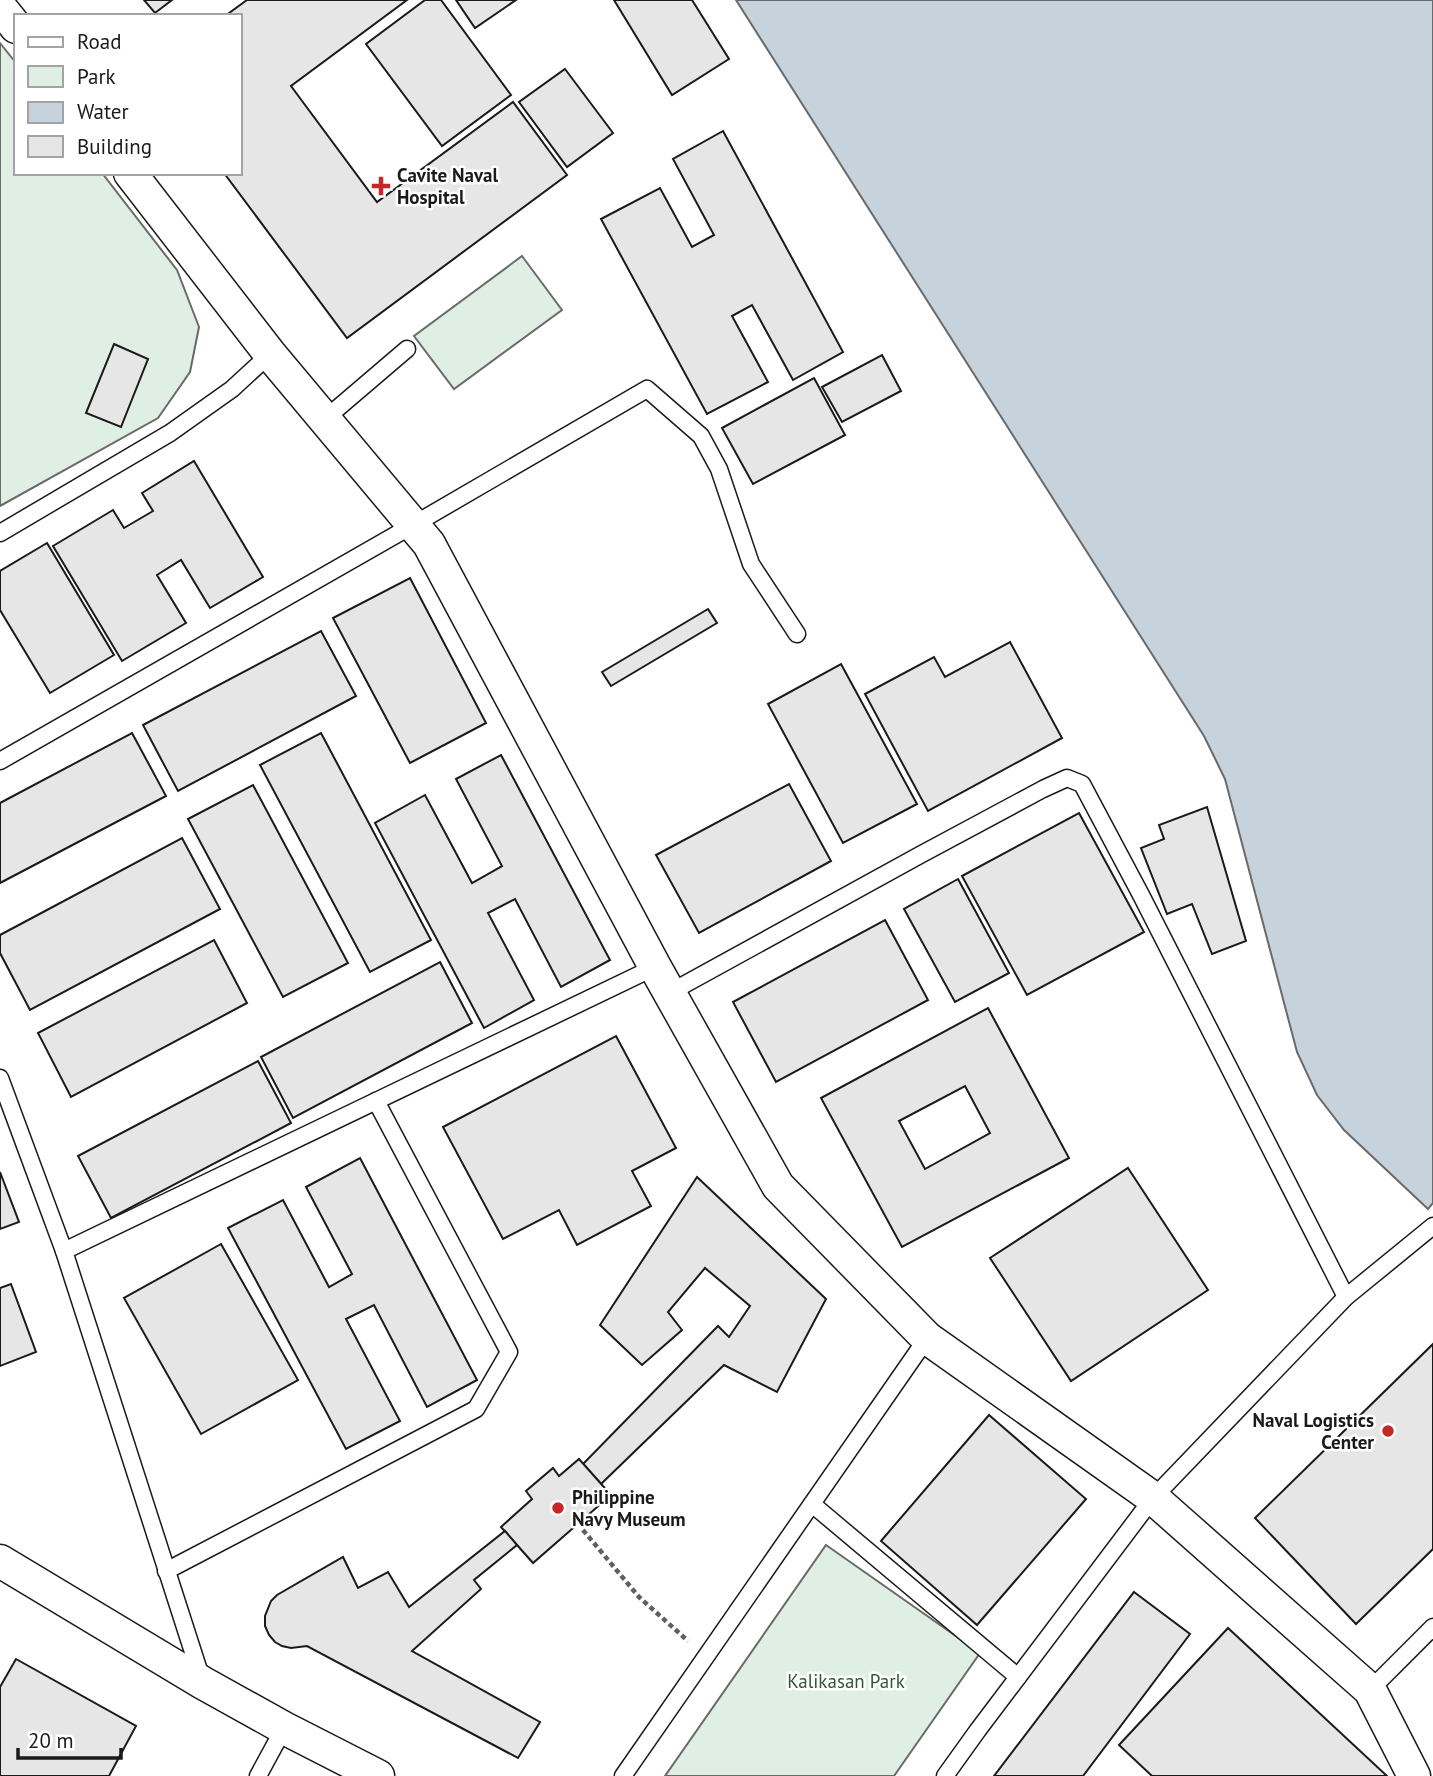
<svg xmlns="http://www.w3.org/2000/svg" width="1433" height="1776" font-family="'PT Sans',sans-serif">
  <rect width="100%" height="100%" fill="#fff"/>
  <g fill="#e0efe3" stroke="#6a6a6a" stroke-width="2">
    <polygon points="0,43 16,63 16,173 102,173 177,270 199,327 190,372 158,418 0,506"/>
    <polygon points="522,256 562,310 454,389 414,336"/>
    <polygon points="826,1545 980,1653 894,1776 665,1776"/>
  </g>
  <polygon fill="#c6d2dc" stroke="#6a6a6a" stroke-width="2" points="736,0 1433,0 1433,1203 1428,1209 1344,1130 1317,1095 1297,1052 1225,779 1204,736"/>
  <g fill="#e6e6e6" stroke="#1a1a1a" stroke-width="2" fill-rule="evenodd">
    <polygon points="144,0 172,0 155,13"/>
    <polygon points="247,0 407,0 291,86 377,202 513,102 567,175 347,338 224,173 240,173 240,16 225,16"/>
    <polygon points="425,0 441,0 511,95 442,146 366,44"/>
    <polygon points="456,0 516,0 475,28"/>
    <polygon points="614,0 692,0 729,59 672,95"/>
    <polygon points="565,69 613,133 567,167 519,102"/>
    <polygon points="723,131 843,352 793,380 752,305 732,316 768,382 707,414 601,219 660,188 692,247 714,235 673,159"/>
    <polygon points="114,344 148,359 121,427 86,413"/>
    <polygon points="882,355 901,391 842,422 822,387"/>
    <polygon points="814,378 845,435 753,484 722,428"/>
    <polygon points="194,461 263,577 210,608 181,560 157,575 186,623 122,661 53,546 113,510 124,528 153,511 142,493"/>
    <polygon points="47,543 114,655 50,693 0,610 0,571"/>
    <polygon points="410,578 486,723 410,763 333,618"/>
    <polygon points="708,609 717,623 611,686 602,672"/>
    <polygon points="321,631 356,696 178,791 143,725"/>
    <polygon points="1010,642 1062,738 928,811 865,694 934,657 945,677"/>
    <polygon points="841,664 917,804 843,843 768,704"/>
    <polygon points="132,733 166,796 0,883 0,803"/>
    <polygon points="321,733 431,940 370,972 260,765"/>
    <polygon points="501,755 610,960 561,987 515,899 488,913 534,1000 484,1028 375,823 425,795 472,883 502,866 456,779"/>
    <polygon points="789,784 831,861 699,933 656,855"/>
    <polygon points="253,785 348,963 283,997 188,819"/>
    <polygon points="1207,807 1246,941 1212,954 1192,904 1167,914 1141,848 1164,839 1159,825"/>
    <polygon points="1079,813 1144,932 1027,995 962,876"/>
    <polygon points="182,838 220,909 30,1010 0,953 0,935"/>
    <polygon points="958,879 1009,973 955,1002 904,909"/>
    <polygon points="885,920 928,1000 776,1082 733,1002"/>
    <polygon points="214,940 247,1003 71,1097 38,1033"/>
    <polygon points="440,962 472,1023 293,1118 261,1057"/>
    <path d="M988 1008 1069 1158 902 1247 821 1098ZM965 1086 990 1133 925 1169 899 1121Z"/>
    <polygon points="616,1036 676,1148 632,1171 651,1206 577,1245 559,1210 503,1239 443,1127"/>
    <polygon points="258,1061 291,1123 111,1218 78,1156"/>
    <polygon points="360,1158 477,1380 427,1407 374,1305 346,1319 400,1421 346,1449 228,1228 283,1200 329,1287 352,1274 306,1187"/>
    <polygon points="1128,1168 1208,1290 1071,1381 990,1258"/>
    <polygon points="0,1172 19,1222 0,1229"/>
    <polygon points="697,1177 826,1299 777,1392 724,1365 601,1484 583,1464 718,1326 729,1337 750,1306 705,1268 668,1312 682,1330 642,1365 600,1325"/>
    <polygon points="221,1244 298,1380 201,1434 124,1298"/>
    <polygon points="11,1284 36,1352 0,1366 0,1288"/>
    <polygon points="1433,1344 1433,1549 1356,1624 1255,1518"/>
    <polygon points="989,1415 1086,1499 977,1625 881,1541"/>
    <polygon points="579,1459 611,1495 533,1563 501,1527 532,1499 526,1491 553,1468 559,1476"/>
    <polygon points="505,1531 517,1545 474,1580 481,1589 412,1651 540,1722 518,1758 307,1646 291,1648 282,1646 275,1642 269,1635 265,1626 265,1616 271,1601 277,1595 343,1557 358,1588 388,1572 409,1607"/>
    <polygon points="1134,1592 1190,1634 1083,1776 994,1776"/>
    <polygon points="1228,1628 1387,1776 1152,1776 1119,1745"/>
    <polygon points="16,1659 136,1726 109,1776 0,1776 0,1687"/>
  </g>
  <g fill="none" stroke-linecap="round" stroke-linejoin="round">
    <defs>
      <g id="lane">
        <polyline points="325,419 407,349"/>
        <polyline points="0,533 170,433 232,389 270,354"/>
        <polyline points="0,761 413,525 647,389 701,436 719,469 751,564 797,634"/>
        <polyline points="669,993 920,855 1043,789 1067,778 1082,784 1141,895 1346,1297"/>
        <polyline points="0,1078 64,1251 202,1680"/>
        <polyline points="64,1251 655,967"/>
        <polyline points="812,1504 1018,1677"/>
        <polyline points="166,1571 476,1409 509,1352 376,1101"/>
        <polyline points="1370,1690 1433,1627"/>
        <polyline points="258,1776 284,1728"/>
        <polyline points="623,1776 927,1338"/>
        <polyline points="945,1776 978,1730 1153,1498 1346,1297 1433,1226"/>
      </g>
      <g id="street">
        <polyline points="0,7 16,27"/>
        <polyline points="130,173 270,354 429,544 655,967 778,1186 927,1338 1153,1498 1370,1690 1414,1776"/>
        <polyline points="0,1561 203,1683 284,1728 378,1776"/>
      </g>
    </defs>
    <use href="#lane" stroke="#1a1a1a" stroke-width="19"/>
    <use href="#street" stroke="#1a1a1a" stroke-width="35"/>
    <polyline stroke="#5f5f5f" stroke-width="4.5" stroke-dasharray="5 3.5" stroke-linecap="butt" points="583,1530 639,1597 688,1641"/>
    <use href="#lane" stroke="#fff" stroke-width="16"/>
    <use href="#street" stroke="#fff" stroke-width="32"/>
  </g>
  <g fill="#c62828" stroke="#fff" stroke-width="2.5">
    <path d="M377.5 175.5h7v7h7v7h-7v7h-7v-7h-7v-7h7z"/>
    <circle cx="1388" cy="1431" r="7"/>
    <circle cx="558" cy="1508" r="7"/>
  </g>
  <g text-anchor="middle" stroke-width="5" stroke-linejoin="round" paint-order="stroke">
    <g font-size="19" font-weight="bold" fill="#1a1a1a" stroke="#fff" text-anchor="start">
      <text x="397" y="182">Cavite Naval<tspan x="397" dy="22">Hospital</tspan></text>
      <text x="1374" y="1427" text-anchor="end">Naval Logistics<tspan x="1374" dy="22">Center</tspan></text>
      <text x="572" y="1504">Philippine<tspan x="572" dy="22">Navy Museum</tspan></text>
    </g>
    <g font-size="19" fill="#2b5a34" stroke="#fff">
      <text x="846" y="1688">Kalikasan Park</text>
    </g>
  </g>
  <rect x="14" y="14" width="228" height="161" fill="#ffffff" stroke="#a3a3a3" stroke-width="2"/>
  <rect x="28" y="37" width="35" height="10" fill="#ffffff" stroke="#a3a3a3" stroke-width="2"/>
  <text x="77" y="49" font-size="21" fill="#1a1a1a">Road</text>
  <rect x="28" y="66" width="35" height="21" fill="#e0efe3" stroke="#a3a3a3" stroke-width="2"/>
  <text x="77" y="84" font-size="21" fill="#1a1a1a">Park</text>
  <rect x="28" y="102" width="35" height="21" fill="#c6d2dc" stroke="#a3a3a3" stroke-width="2"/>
  <text x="77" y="119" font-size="21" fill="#1a1a1a">Water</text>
  <rect x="28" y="136" width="35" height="21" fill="#e6e6e6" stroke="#a3a3a3" stroke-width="2"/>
  <text x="77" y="154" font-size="21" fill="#1a1a1a">Building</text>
  <path d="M18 1748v10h103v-10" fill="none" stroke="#1a1a1a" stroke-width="3.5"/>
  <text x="28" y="1748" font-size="21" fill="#1a1a1a" stroke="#ffffff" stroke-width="5" paint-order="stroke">20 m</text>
</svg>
